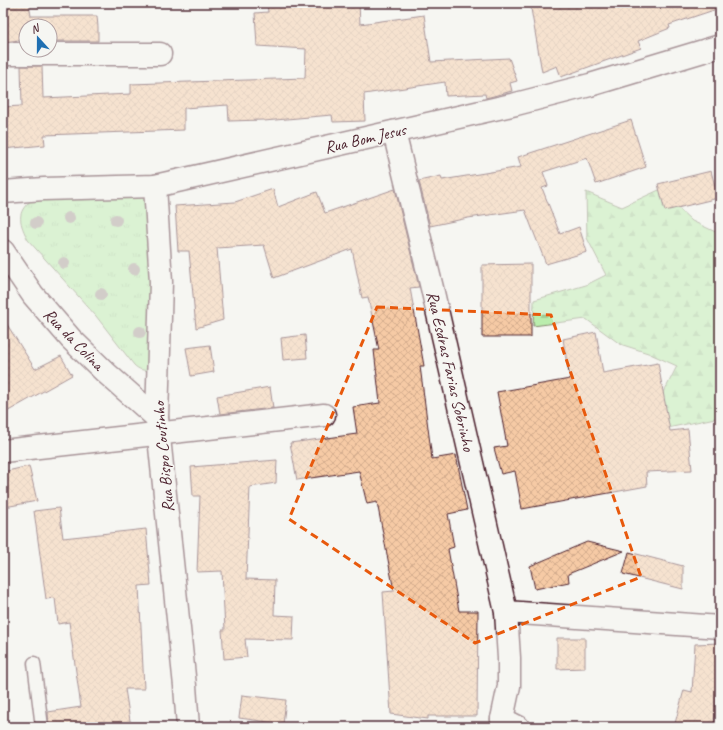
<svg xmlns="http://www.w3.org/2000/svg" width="723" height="730" font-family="Caveat,sans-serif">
  <defs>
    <pattern id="grass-tufts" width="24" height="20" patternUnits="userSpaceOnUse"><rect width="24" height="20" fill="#baedad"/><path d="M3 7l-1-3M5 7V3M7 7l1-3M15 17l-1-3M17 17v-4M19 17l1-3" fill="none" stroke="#a1cb95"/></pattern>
    <pattern id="forest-firs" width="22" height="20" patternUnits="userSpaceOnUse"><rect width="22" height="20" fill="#baedad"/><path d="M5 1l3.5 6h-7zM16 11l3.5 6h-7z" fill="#a1cb95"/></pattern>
    <pattern id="building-cross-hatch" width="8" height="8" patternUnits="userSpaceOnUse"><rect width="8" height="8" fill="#f6caa5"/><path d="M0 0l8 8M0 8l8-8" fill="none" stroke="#d4ad8e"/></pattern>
  </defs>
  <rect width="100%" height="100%" fill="#f6f6f2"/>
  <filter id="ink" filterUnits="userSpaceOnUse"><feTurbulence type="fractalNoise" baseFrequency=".025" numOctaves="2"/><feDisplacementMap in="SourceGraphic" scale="8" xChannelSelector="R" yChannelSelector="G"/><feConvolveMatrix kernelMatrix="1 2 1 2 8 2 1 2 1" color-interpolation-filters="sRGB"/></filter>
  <g filter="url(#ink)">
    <path fill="url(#grass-tufts)" stroke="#82866c" d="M145 195 152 200 151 370C144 371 139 370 134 365L96 316 28 240C20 224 15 212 32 200Z"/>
    <polygon fill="url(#forest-firs)" stroke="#82866c" points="659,190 692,221 720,234 720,417 658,430 655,404 667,386 677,366 648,353 620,344 586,319 533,326 534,300 586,285 606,275 587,238 586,192 622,207"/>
    <g fill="url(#building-cross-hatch)" stroke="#4a1f2b">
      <polygon points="3,3 29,3 31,16 97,16 98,27 98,41 50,41 50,26 26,26 26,42 20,42 20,40 3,42"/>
      <polygon points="267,3 359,3 360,24 424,15 431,62 509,58 517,81 510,83 512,91 486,98 485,94 446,96 445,82 364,94 365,121 333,122 332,115 264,121 263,120 229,121 228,105 184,108 184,130 44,135 45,145 3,149 3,107 22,106 21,66 42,66 43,98 131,94 131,84 305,78 306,49 257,46 255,13 268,12"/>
      <polygon points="530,3 720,3 720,8 669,25 670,28 638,41 641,48 561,77 557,66 542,72"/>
      <polygon points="631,120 646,167 596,184 587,158 543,172 548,186 542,188 560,234 579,227 587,252 546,264 525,210 468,218 430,226 419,181 441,176 442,180 521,167 518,157"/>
      <polygon points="711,171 718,198 665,211 658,184"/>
      <polygon points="273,189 278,207 317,192 325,213 395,189 419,287 410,288 424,366 420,366 432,459 456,455 467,510 448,514 454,547 448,549 459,611 478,611 477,716 428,716 428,719 391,714 383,592 394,591 377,502 367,504 359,471 297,480 290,443 357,434 353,407 380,403 374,350 379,350 368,297 362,298 352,249 274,278 264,245 217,248 223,320 196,328 189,251 178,251 175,206 235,202"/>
      <polygon points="531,264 531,337 482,337 482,265"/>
      <polygon points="3,318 35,369 61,356 72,375 3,414"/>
      <polygon points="596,332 603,373 658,363 670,431 688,429 692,470 646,472 647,486 522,509 515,471 501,474 494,448 507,446 497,392 570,379 563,339"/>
      <polygon points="305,335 307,358 283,360 281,338"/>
      <polygon points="210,345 214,372 191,376 186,348"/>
      <polygon points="270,387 273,408 220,414 217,396"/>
      <polygon points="277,460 276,483 250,487 246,579 275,580 274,615 294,616 293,640 245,639 247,657 224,659 222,630 225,630 222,571 197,572 200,496 193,496 191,467"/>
      <polygon points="29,466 37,501 5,507 3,496 3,472"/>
      <polygon points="59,508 63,538 146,529 151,585 139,586 144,689 125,689 131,727 49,727 48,712 81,707 69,622 58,624 55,598 46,599 34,511"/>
      <polygon points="587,542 624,551 568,574 569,582 535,589 530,566"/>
      <polygon points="629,552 683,566 683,589 623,574"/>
      <polygon points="557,638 585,638 585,668 557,669"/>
      <polygon points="720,643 714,727 674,727 684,690 692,692 695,644"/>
      <polygon points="242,695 286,700 283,724 239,718"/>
    </g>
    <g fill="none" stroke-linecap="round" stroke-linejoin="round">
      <defs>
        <polyline id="lane" points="34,663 42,727"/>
        <g id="street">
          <polyline points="3,54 160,54"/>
          <polyline points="394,132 432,288 506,612 509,658 509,686 502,719"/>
          <polyline points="155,186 161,282 157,418 185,686 188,727"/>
          <polyline points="3,192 44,189 155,186 516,104 590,85 720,46"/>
          <polyline points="3,251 33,295 71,339 105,372 157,418"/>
          <polyline points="3,451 324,415"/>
          <polyline points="506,612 720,627"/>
          <polyline points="502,719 518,727"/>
        </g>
      </defs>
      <use href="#lane" stroke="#4a1f2b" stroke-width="15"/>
      <use href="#street" stroke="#4a1f2b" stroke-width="25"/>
      <use href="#lane" stroke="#f6f6f2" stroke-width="12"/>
      <use href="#street" stroke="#f6f6f2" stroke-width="22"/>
    </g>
    <g fill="#a79c97">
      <circle cx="69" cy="218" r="6"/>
      <circle cx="116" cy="220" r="6"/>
      <circle cx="36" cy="223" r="6"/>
      <circle cx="64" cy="263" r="6"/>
      <circle cx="134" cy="269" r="6"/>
      <circle cx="101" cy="294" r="6"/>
      <circle cx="140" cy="332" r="6"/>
    </g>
  </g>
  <path d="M0 0H723V730H0ZM377 307 551 315 641 577 475 643 289 519Z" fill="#f6f6f2" fill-opacity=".55" fill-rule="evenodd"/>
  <path fill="none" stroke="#e8590c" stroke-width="3" stroke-dasharray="8 5" stroke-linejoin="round" d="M377 307 551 315 641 577 475 643 289 519Z"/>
  <g text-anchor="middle" stroke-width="3" stroke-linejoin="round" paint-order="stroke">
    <g font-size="17" fill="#4a1f2b" stroke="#f6f6f2">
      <text transform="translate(365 138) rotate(-13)" y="6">Rua Bom Jesus</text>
      <text transform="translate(74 339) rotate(46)" y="6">Rua da Colina</text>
      <text transform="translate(451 371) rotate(77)" y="6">Rua Esdras Farias Sobrinho</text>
      <text transform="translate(163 457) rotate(-95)" y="6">Rua Bispo Coutinho</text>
    </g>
  </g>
  <rect width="723" height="730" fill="none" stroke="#f6f6f2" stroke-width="16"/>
  <rect x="8" y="8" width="707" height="714" fill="none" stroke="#4a1f2b" stroke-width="1.5" filter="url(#ink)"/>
  <g transform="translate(38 38) rotate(339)"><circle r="19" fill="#f6f6f2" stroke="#b1a0a2"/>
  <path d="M0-3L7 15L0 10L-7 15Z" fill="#1f6fb2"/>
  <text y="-6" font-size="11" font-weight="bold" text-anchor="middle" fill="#4a1f2b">N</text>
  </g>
</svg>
